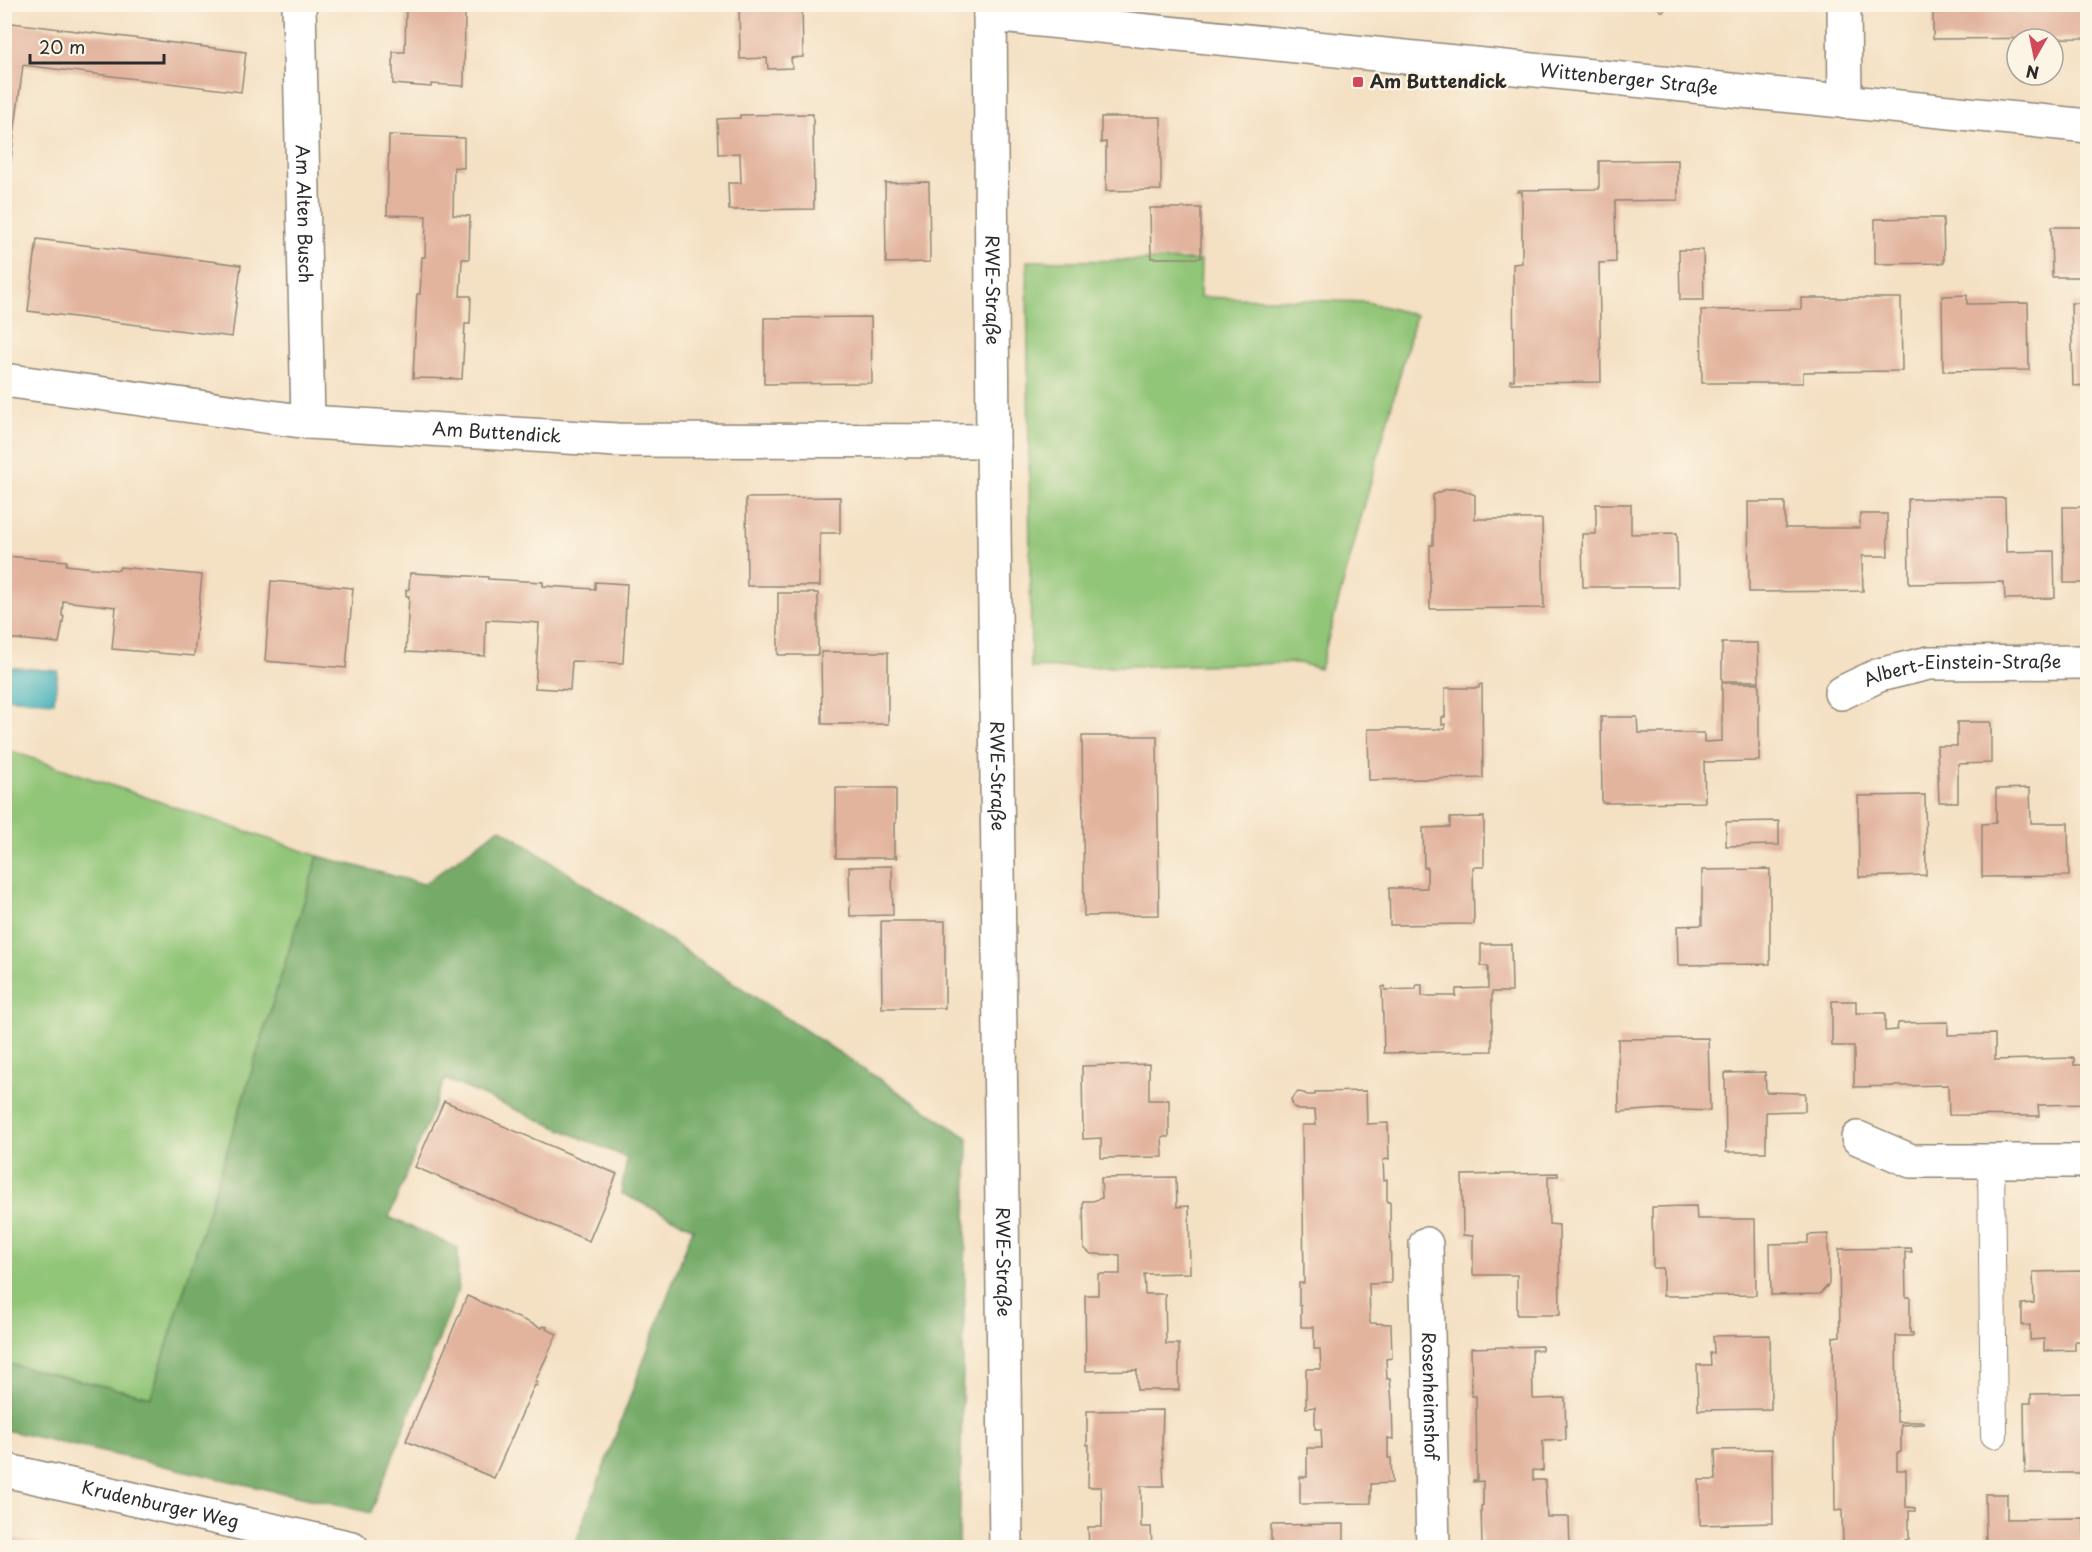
<svg xmlns="http://www.w3.org/2000/svg" width="2092" height="1552" font-family="'Playpen Sans',sans-serif">
  <rect width="100%" height="100%" fill="#fcf5e5"/>
  <filter id="ink" filterUnits="userSpaceOnUse"><feTurbulence type="fractalNoise" baseFrequency=".0167" numOctaves="2"/><feDisplacementMap in="SourceGraphic" scale="12" xChannelSelector="R" yChannelSelector="G"/><feConvolveMatrix kernelMatrix="1 2 1 2 8 2 1 2 1" color-interpolation-filters="sRGB"/></filter>
  <filter id="wash" filterUnits="userSpaceOnUse"><feTurbulence type="fractalNoise" baseFrequency=".008" numOctaves="4" result="noise"/><feDisplacementMap in="SourceGraphic" scale="24" xChannelSelector="R" yChannelSelector="G"/><feGaussianBlur stdDeviation="1.35" result="paint"/><feColorMatrix in="noise" values="0 0 0 0 0 0 0 0 0 0 0 0 0 0 0 0 0 1.4 0 .05"/><feComposite in="paint" operator="in"/></filter>
  <g filter="url(#wash)">
    <rect width="100%" height="100%" fill="#f4e0c3"/>
    <g fill="#91c577" stroke="#5e7851" stroke-width="1.5">
      <polygon points="1201,260 1200,297 1367,302 1416,315 1320,669 1299,663 1031,668 1027,261"/>
      <polygon points="5,749 318,856 151,1397 5,1363"/>
    </g>
    <polygon fill="#74aa68" stroke="#506a4a" stroke-width="1.5" points="500,828 968,1138 959,1547 574,1547 693,1228 621,1193 627,1158 445,1079 389,1217 458,1248 458,1290 371,1513 5,1430 5,1363 151,1397 318,856 424,884"/>
    <polygon fill="#3daeb7" stroke="#346c71" stroke-width="1.5" points="4,667 58,671 54,702 5,698"/>
    <g id="blocks">
      <g fill="#e2b49e">
        <polygon points="191,4 222,4 221,10"/>
        <polygon points="406,4 434,4 434,12 465,13 464,86 431,84 431,87 393,84 393,52 405,52"/>
        <polygon points="739,4 802,4 803,57 791,58 792,68 768,69 767,58 740,59"/>
        <polygon points="1657,4 1725,4 1725,7 1665,7 1664,11 1660,11 1660,7 1657,8"/>
        <polygon points="1933,4 2088,4 2088,38 1933,39"/>
        <polygon points="4,22 246,52 241,92 23,65 9,174 4,174"/>
        <polygon points="813,114 814,209 729,210 728,183 741,183 740,153 718,154 717,119 740,118 740,115"/>
        <polygon points="1101,117 1161,117 1161,190 1106,191 1106,142 1101,143"/>
        <polygon points="389,135 464,138 464,168 454,167 453,215 470,216 469,259 462,259 460,296 471,296 470,324 465,324 462,379 413,378 417,294 420,294 422,257 425,257 426,216 387,215"/>
        <polygon points="1678,160 1678,200 1615,201 1616,262 1599,263 1601,382 1510,383 1510,380 1514,380 1513,264 1522,263 1522,192 1517,192 1518,190 1599,189 1599,161"/>
        <polygon points="929,182 930,262 886,263 885,183"/>
        <polygon points="1150,208 1201,208 1201,258 1151,258"/>
        <polygon points="1921,218 1943,218 1944,263 1875,264 1875,219"/>
        <polygon points="2051,227 2088,227 2088,277 2052,277"/>
        <polygon points="37,239 241,265 232,337 28,311"/>
        <polygon points="1679,250 1703,250 1704,300 1680,300"/>
        <polygon points="1967,295 1967,304 2028,303 2029,370 1943,371 1942,296"/>
        <polygon points="1801,298 1901,298 1902,371 1803,372 1803,383 1702,383 1701,310 1801,309"/>
        <polygon points="2071,303 2088,303 2088,385 2073,386"/>
        <polygon points="871,317 872,383 764,384 764,318"/>
        <polygon points="1447,489 1461,489 1475,495 1475,519 1542,519 1544,608 1430,609 1430,545 1433,545 1433,495"/>
        <polygon points="840,497 840,533 820,533 820,586 747,586 746,498"/>
        <polygon points="2005,498 2006,552 2054,551 2055,598 2005,599 2004,582 1909,584 1908,499"/>
        <polygon points="1748,502 1785,502 1785,528 1860,528 1860,514 1887,514 1888,556 1862,556 1863,591 1749,592"/>
        <polygon points="1596,504 1631,504 1631,534 1677,533 1678,587 1583,587 1582,534 1596,534"/>
        <polygon points="2063,507 2088,507 2088,583 2064,583"/>
        <polygon points="4,556 67,561 66,565 93,568 119,570 120,567 202,575 194,656 112,649 116,607 63,601 62,616 64,616 59,643 4,638"/>
        <polygon points="410,573 488,577 488,579 543,582 543,586 595,589 595,582 627,584 623,663 572,661 570,690 535,688 539,623 513,621 486,620 485,656 406,652 409,596 406,596 406,590 409,589"/>
        <polygon points="271,581 353,588 346,668 265,661"/>
        <rect x="778" y="593" width="40" height="62"/>
        <polygon points="1722,643 1758,643 1759,681 1722,681"/>
        <polygon points="821,652 888,652 888,724 822,724"/>
        <polygon points="1722,683 1759,683 1759,761 1704,762 1705,802 1602,803 1601,717 1637,717 1638,733 1704,733 1704,742 1722,741"/>
        <polygon points="1482,684 1483,778 1369,780 1368,729 1445,729 1445,724 1442,725 1442,717 1445,717 1445,688 1479,688 1479,685"/>
        <polygon points="1957,722 1991,722 1991,763 1958,764 1958,802 1939,802 1937,746 1957,746"/>
        <polygon points="1082,736 1157,736 1159,915 1084,916"/>
        <polygon points="836,788 896,788 896,823 894,823 894,856 896,855 897,858 836,858"/>
        <polygon points="2030,788 2031,823 2068,823 2069,876 1982,877 1982,824 1996,823 1996,789"/>
        <polygon points="1925,795 1926,875 1859,877 1858,796"/>
        <polygon points="1484,817 1484,867 1473,867 1474,924 1390,925 1389,888 1427,888 1427,867 1424,868 1423,828 1450,827 1450,818"/>
        <polygon points="1779,821 1779,845 1726,846 1726,822"/>
        <polygon points="892,866 893,915 850,916 849,867"/>
        <polygon points="1770,869 1770,964 1678,965 1677,926 1702,925 1702,870"/>
        <polygon points="881,921 945,921 945,1008 882,1008"/>
        <polygon points="1481,944 1511,944 1512,992 1492,992 1492,1051 1384,1053 1382,987 1385,986 1385,990 1416,989 1416,985 1422,985 1422,996 1456,996 1456,989 1488,988 1488,966 1481,966"/>
        <polygon points="1832,1001 1856,1001 1856,1013 1885,1013 1885,1031 1897,1030 1898,1023 1948,1022 1948,1035 1995,1034 1995,1060 2074,1058 2074,1065 2088,1065 2088,1104 2038,1105 2039,1116 1949,1115 1948,1085 1854,1087 1854,1046 1832,1046"/>
        <polygon points="1708,1038 1710,1111 1663,1109 1619,1112 1618,1039"/>
        <polygon points="1149,1064 1149,1100 1169,1100 1169,1137 1162,1137 1163,1157 1101,1158 1101,1138 1083,1139 1082,1066"/>
        <polygon points="1765,1072 1766,1092 1805,1093 1805,1111 1766,1112 1766,1152 1726,1152 1725,1073"/>
        <polygon points="1366,1091 1367,1124 1388,1123 1389,1159 1383,1160 1384,1180 1387,1179 1387,1202 1390,1202 1391,1283 1369,1284 1370,1323 1391,1324 1392,1358 1386,1359 1387,1379 1390,1379 1392,1403 1393,1439 1388,1438 1388,1458 1391,1458 1392,1483 1371,1484 1371,1503 1300,1504 1300,1477 1307,1477 1307,1448 1322,1448 1321,1429 1315,1429 1315,1407 1306,1408 1306,1369 1321,1369 1320,1349 1314,1349 1314,1327 1301,1327 1301,1305 1299,1305 1299,1283 1304,1283 1302,1125 1316,1125 1315,1110 1298,1110 1293,1106 1291,1099 1298,1092 1304,1093 1307,1095 1315,1095 1315,1092"/>
        <polygon points="444,1101 617,1174 589,1241 415,1167"/>
        <polygon points="1558,1173 1558,1176 1548,1176 1549,1224 1559,1225 1560,1315 1517,1315 1517,1275 1473,1275 1473,1236 1463,1235 1462,1175"/>
        <polygon points="1176,1177 1177,1207 1189,1206 1190,1273 1144,1274 1145,1294 1165,1294 1166,1344 1179,1344 1179,1390 1137,1390 1137,1370 1086,1371 1085,1295 1098,1295 1098,1274 1120,1274 1120,1255 1091,1254 1084,1248 1083,1201 1093,1201 1102,1198 1101,1178"/>
        <polygon points="1696,1206 1697,1219 1755,1219 1756,1295 1663,1296 1663,1268 1653,1268 1652,1207"/>
        <polygon points="1828,1234 1829,1284 1820,1294 1771,1295 1770,1244 1808,1243 1808,1235"/>
        <polygon points="1911,1248 1912,1252 1905,1252 1906,1297 1910,1297 1910,1333 1913,1333 1913,1336 1896,1336 1897,1422 1924,1422 1924,1424 1901,1425 1901,1452 1897,1453 1897,1470 1906,1470 1906,1507 1915,1508 1915,1511 1909,1511 1909,1539 1905,1540 1905,1548 1843,1548 1842,1510 1835,1511 1833,1337 1840,1336 1839,1249"/>
        <polygon points="2082,1271 2082,1276 2088,1276 2088,1341 2075,1341 2075,1350 2044,1351 2044,1339 2030,1340 2030,1325 2022,1326 2022,1304 2034,1303 2033,1272"/>
        <polygon points="467,1296 542,1328 543,1326 547,1327 546,1329 557,1334 535,1382 538,1383 537,1386 535,1385 532,1391 494,1478 406,1441"/>
        <polygon points="1770,1335 1771,1409 1698,1410 1697,1365 1711,1365 1710,1353 1714,1353 1713,1336"/>
        <polygon points="1542,1346 1542,1350 1532,1350 1533,1399 1565,1398 1566,1440 1543,1441 1543,1471 1533,1470 1533,1480 1545,1480 1547,1517 1569,1517 1570,1548 1482,1548 1481,1506 1483,1505 1483,1481 1473,1482 1473,1480 1477,1480 1476,1396 1472,1396 1471,1348"/>
        <polygon points="2088,1393 2088,1492 2082,1492 2082,1473 2025,1473 2024,1403 2031,1403 2031,1394"/>
        <polygon points="1163,1410 1162,1444 1164,1486 1141,1486 1141,1527 1151,1527 1152,1548 1089,1548 1088,1527 1102,1527 1102,1507 1101,1487 1088,1487 1089,1445 1087,1445 1087,1411"/>
        <polygon points="1772,1449 1773,1523 1700,1525 1699,1480 1716,1480 1715,1450"/>
        <polygon points="1985,1494 2007,1494 2007,1519 2084,1518 2084,1534 2088,1534 2088,1548 2006,1548 2006,1544 1986,1544"/>
        <polygon points="1344,1524 1344,1548 1271,1548 1271,1525"/>
        <polygon points="4,1537 55,1546 55,1548 4,1548"/>
        <polygon points="1720,1544 1767,1544 1767,1548 1660,1548 1660,1545"/>
      </g>
    </g>
  </g>
  <g filter="url(#ink)">
    <use href="#blocks" fill-opacity="0" stroke="#908677" stroke-width="1.5"/>
    <g fill="none" stroke-linecap="round" stroke-linejoin="round">
      <defs>
        <polyline id="service" points="1991,1162 1994,1435"/>
        <g id="minor">
          <path id="s1" d="M299 4 308 422"/>
          <path id="s2" d="M990 4 993 441 1006 1548"/>
          <polyline points="1844,4 1845,102"/>
          <path id="s3" d="M990 15 2088 126"/>
          <path id="s4" d="M4 380 308 422 617 440 993 441"/>
          <path id="s5" d="M1841 693 1879 675 1929 663 2088 662"/>
          <polyline points="1858,1138 1911,1161 2088,1161"/>
          <path id="s6" d="M1426 1244 1433 1548"/>
          <path id="s7" d="M4 1470 352 1548"/>
        </g>
      </defs>
      <use href="#service" stroke="#908677" stroke-width="28"/>
      <use href="#minor" stroke="#908677" stroke-width="36"/>
      <use href="#service" stroke="#fff" stroke-width="26"/>
      <use href="#minor" stroke="#fff" stroke-width="33"/>
    </g>
  </g>
  <rect fill="#d1495b" stroke="#fcf5e5" stroke-width="2" x="1352" y="76" width="12" height="12" rx="3"/>
  <g text-anchor="middle" stroke-width="4.5" stroke-linejoin="round" paint-order="stroke">
    <g font-size="18" fill="#2b2b2b" stroke="#fcf5e5">
      <text dy="6" stroke="none"><textPath href="#s3" startOffset="642">Wittenberger Straße</textPath></text>
      <text dy="6" stroke="none"><textPath href="#s1" startOffset="210">Am Alten Busch</textPath></text>
      <text dy="6" stroke="none"><textPath href="#s2" startOffset="286">RWE-Straße</textPath></text>
      <text dy="6" stroke="none"><textPath href="#s4" startOffset="496">Am Buttendick</textPath></text>
      <text dy="6" stroke="none"><textPath href="#s5" startOffset="126">Albert-Einstein-Straße</textPath></text>
      <text dy="6" stroke="none"><textPath href="#s2" startOffset="772">RWE-Straße</textPath></text>
      <text dy="6" stroke="none"><textPath href="#s2" startOffset="1258">RWE-Straße</textPath></text>
      <text dy="6" stroke="none"><textPath href="#s6" startOffset="152">Rosenheimshof</textPath></text>
      <text dy="6" stroke="none"><textPath href="#s7" startOffset="160">Krudenburger Weg</textPath></text>
    </g>
    <g font-size="18" font-weight="bold" fill="#2b2b2b" stroke="#fcf5e5" text-anchor="start">
      <text x="1370" y="88">Am Buttendick</text>
    </g>
  </g>
  <rect width="2092" height="1552" fill="none" stroke="#fcf5e5" stroke-width="24"/>
  <g transform="translate(2035 57) rotate(189)"><circle r="28" fill="#fcf5e5" stroke="#a8a49b" stroke-width="1.5"/>
  <path d="M0-4.5L10 22L0 15L-10 22Z" fill="#d1495b"/>
  <text y="-9" font-size="16" font-weight="bold" text-anchor="middle" fill="#2b2b2b">N</text>
  </g>
  <path d="M30 54v9h134v-9" fill="none" stroke="#2b2b2b" stroke-width="3"/>
  <text x="39" y="54" font-size="18" fill="#2b2b2b" stroke="#fcf5e5" stroke-width="4.5" paint-order="stroke">20 m</text>
</svg>
